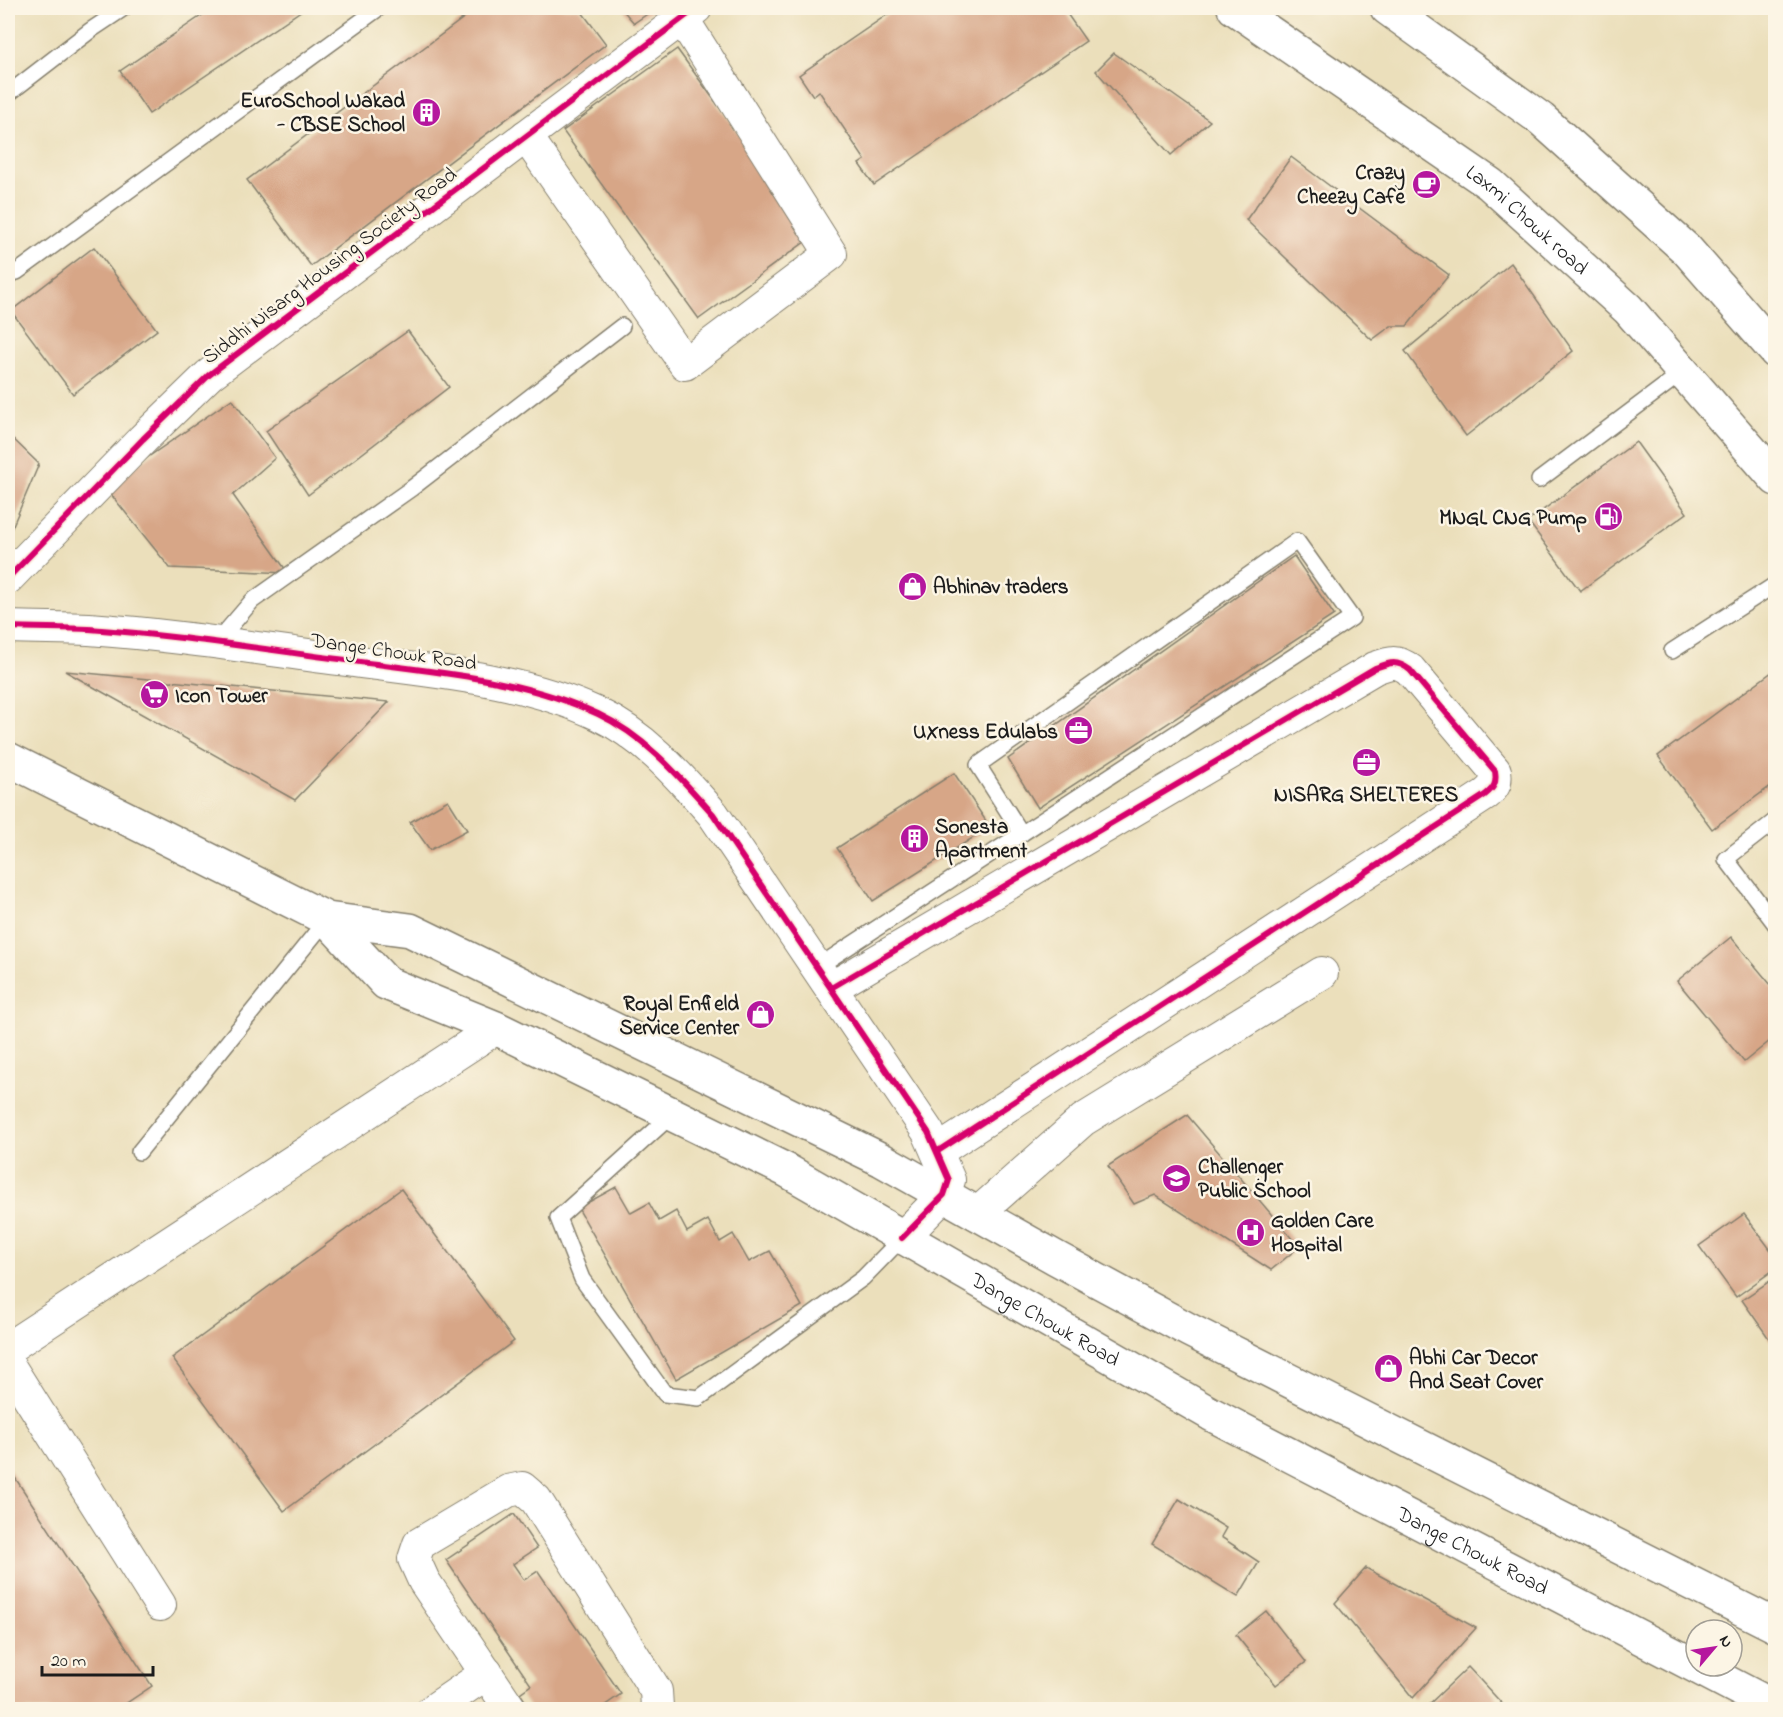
<svg xmlns="http://www.w3.org/2000/svg" width="1783" height="1717" font-family="'Indie Flower',sans-serif">
  <rect width="100%" height="100%" fill="#fcf5e5"/>
  <filter id="ink" filterUnits="userSpaceOnUse"><feTurbulence type="fractalNoise" baseFrequency=".0167" numOctaves="2"/><feDisplacementMap in="SourceGraphic" scale="12" xChannelSelector="R" yChannelSelector="G"/><feConvolveMatrix kernelMatrix="1 2 1 2 8 2 1 2 1" color-interpolation-filters="sRGB"/></filter>
  <filter id="wash" filterUnits="userSpaceOnUse"><feTurbulence type="fractalNoise" baseFrequency=".008" numOctaves="4" result="noise"/><feDisplacementMap in="SourceGraphic" scale="24" xChannelSelector="R" yChannelSelector="G"/><feGaussianBlur stdDeviation="1.35" result="paint"/><feColorMatrix in="noise" values="0 0 0 0 0 0 0 0 0 0 0 0 0 0 0 0 0 1.4 0 .05"/><feComposite in="paint" operator="in"/></filter>
  <g filter="url(#wash)">
    <rect width="100%" height="100%" fill="#ebdfbb"/>
    <g id="blocks">
      <g fill="#d7a687">
        <polygon points="213,8 305,8 149,114 120,71"/>
        <polygon points="477,8 579,8 606,44 311,266 247,180"/>
        <polygon points="621,8 656,8 634,23"/>
        <polygon points="897,8 1063,8 1086,41 874,185 859,164 865,160 819,91 813,96 799,75"/>
        <polygon points="677,49 813,236 699,319 563,131"/>
        <polygon points="1114,53 1210,121 1171,155 1096,71"/>
        <polygon points="1291,157 1449,275 1407,326 1391,326 1372,340 1246,220"/>
        <polygon points="94,247 157,330 73,394 11,311"/>
        <polygon points="1511,263 1573,351 1466,436 1405,351"/>
        <polygon points="408,331 449,387 308,495 266,431"/>
        <polygon points="232,399 275,458 233,495 288,573 170,568 105,487"/>
        <polygon points="8,434 39,464 8,537"/>
        <polygon points="1636,442 1687,513 1580,591 1528,521"/>
        <polygon points="1294,556 1334,615 1038,808 1008,759"/>
        <polygon points="1776,669 1776,782 1712,829 1658,756"/>
        <polygon points="65,671 389,702 295,800"/>
        <polygon points="954,773 990,827 873,901 837,848"/>
        <polygon points="448,800 467,830 430,850 410,822"/>
        <polygon points="1731,937 1776,991 1776,1036 1744,1062 1677,981"/>
        <polygon points="1187,1115 1299,1247 1271,1270 1155,1195 1134,1204 1108,1166"/>
        <polygon points="616,1187 631,1213 649,1203 659,1221 676,1211 687,1232 708,1220 720,1242 733,1234 749,1262 770,1251 802,1306 676,1379 578,1208"/>
        <polygon points="401,1189 514,1341 284,1511 172,1358"/>
        <polygon points="1744,1214 1776,1257 1776,1268 1736,1297 1699,1246"/>
        <polygon points="1776,1277 1776,1336 1770,1340 1742,1300"/>
        <polygon points="8,1467 152,1686 116,1710 8,1710"/>
        <polygon points="1179,1499 1226,1528 1221,1537 1259,1562 1238,1597 1152,1544"/>
        <polygon points="514,1514 537,1548 513,1564 524,1580 538,1571 621,1694 598,1710 531,1710 520,1693 531,1685 446,1560"/>
        <polygon points="1366,1568 1476,1628 1413,1698 1335,1603"/>
        <polygon points="1266,1611 1306,1662 1276,1685 1236,1635"/>
        <polygon points="1468,1667 1508,1710 1423,1710"/>
      </g>
    </g>
  </g>
  <g filter="url(#ink)">
    <use href="#blocks" fill-opacity="0" stroke="#847e6c" stroke-width="1.5"/>
    <g fill="none" stroke-linecap="round" stroke-linejoin="round">
      <defs>
        <g id="lane">
          <polyline points="8,94 91,30 124,8"/>
          <polyline points="8,275 17,272 379,8"/>
          <polyline points="1539,480 1683,372"/>
          <polyline points="216,643 252,601 412,488 622,326"/>
          <polyline points="1672,651 1776,584"/>
          <polyline points="1776,820 1726,859 1776,925"/>
          <polyline points="816,968 874,930 1352,618 1297,541 978,765 1022,834"/>
          <polyline points="673,1114 558,1218 582,1279 665,1394 699,1398 863,1278 902,1238"/>
          <polyline points="139,1152 327,919"/>
        </g>
        <g id="street">
          <polyline points="526,136 685,364 831,254 682,18"/>
          <polyline points="8,578 143,439 209,375 696,8"/>
          <path d="M8 627C35 628 62 628 89 629 175 635 261 649 346 660 430 672 519 677 598 714 645 736 679 776 713 814L928 1132 949 1180 944 1195 902 1238"/>
          <path d="M831 988 1375 668C1391 662 1397 660 1410 670L1495 771C1497 783 1494 788 1485 795L938 1151"/>
          <polyline points="977,1214 1083,1120 1322,973"/>
          <polyline points="8,1348 496,1028"/>
          <polyline points="8,1364 160,1605"/>
          <polyline points="433,1710 487,1673"/>
          <polyline points="511,1710 424,1581 414,1559 419,1544 508,1491 522,1488 536,1500 656,1691 657,1707 655,1710"/>
        </g>
        <g id="secondary">
          <path id="s1" d="M1234 8 1490 184 1628 309 1776 479"/>
          <polyline points="1387,8 1541,119 1687,250 1776,352"/>
        </g>
        <g id="primary">
          <polyline points="8,759 327,919 410,930 882,1160 1056,1258 1189,1330 1776,1626"/>
          <path id="s2" d="M327 919 386 983 496 1028 786 1170 1211 1414 1776 1708"/>
        </g>
      </defs>
      <use href="#lane" stroke="#847e6c" stroke-width="18"/>
      <use href="#street" stroke="#847e6c" stroke-width="34"/>
      <use href="#secondary" stroke="#847e6c" stroke-width="36"/>
      <use href="#primary" stroke="#847e6c" stroke-width="36"/>
      <use href="#lane" stroke="#fff" stroke-width="15"/>
      <use href="#street" stroke="#fff" stroke-width="32"/>
      <use href="#secondary" stroke="#fff" stroke-width="33"/>
      <use href="#primary" stroke="#fff" stroke-width="33"/>
      <defs>
        <g id="cycleway">
          <polyline points="8,578 143,439 209,375 696,8"/>
          <path d="M8 627C35 628 62 628 89 629 175 635 261 649 346 660 430 672 519 677 598 714 645 736 679 776 713 814L928 1132 949 1180 944 1195 902 1238"/>
          <path d="M831 988 1375 668C1391 662 1397 660 1410 670L1495 771C1497 783 1494 788 1485 795L938 1151"/>
        </g>
      </defs>
      <use href="#cycleway" stroke="#fcf5e5" stroke-width="10"/>
      <use href="#cycleway" stroke="#d6006c" stroke-width="6"/>
    </g>
  </g>
  <defs>
    <symbol id="building-disc" viewBox="-11 -11 22 22"><circle r="9.5" fill="#b5179e" stroke="#fcf5e5"/><path d="M-4-6H4V6H1V3H-1V6H-4ZM-2.5-4.3h1.7v1.8h-1.7ZM.8-4.3h1.7v1.8H.8ZM-2.5-1h1.7V.8h-1.7ZM.8-1h1.7V.8H.8Z" fill="#fff"/></symbol>
    <symbol id="cafe-disc" viewBox="-11 -11 22 22"><circle r="9.5" fill="#b5179e" stroke="#fcf5e5"/><path d="M-5.5-4.5H6V0H3Q3 3.5 0 3.5H-2.5Q-5.5 3.5-5.5 0ZM3-3.2v2h1.7v-2ZM-6 4.5H4V6H-6Z" fill="#fff"/></symbol>
    <symbol id="fuel-disc" viewBox="-11 -11 22 22"><circle r="9.5" fill="#b5179e" stroke="#fcf5e5"/><path d="M-5.5-6h7V0h2V4h1.3V-2.5L3-4.5l.8-.8L6-3V5H2.5V1h-1V6h-7ZM-4.2-4.7v3.2H.2V-4.7Z" fill="#fff"/></symbol>
    <symbol id="shop-disc" viewBox="-11 -11 22 22"><circle r="9.5" fill="#b5179e" stroke="#fcf5e5"/><path d="M-5-2.5h2.3a2.7 3.5 0 0 1 5.4 0H5L5.5 6h-11ZM-1.5-2.5h3a1.5 2.3 0 0 0-3 0Z" fill="#fff"/></symbol>
    <symbol id="supermarket-disc" viewBox="-11 -11 22 22"><circle r="9.5" fill="#b5179e" stroke="#fcf5e5"/><path d="M-6-5.5h2.5l.6 2H6L4.5 2H-2.5L-4.4-4H-6ZM-1.5 3.2a1.3 1.3 0 1 0 .1 0ZM3 3.2a1.3 1.3 0 1 0 .1 0Z" fill="#fff"/></symbol>
    <symbol id="office-disc" viewBox="-11 -11 22 22"><circle r="9.5" fill="#b5179e" stroke="#fcf5e5"/><path d="M-6-3h4V-5.5h4V-3h4V5H-6ZM-1-4.5V-3h2v-1.5ZM-6 0V1H6V0Z" fill="#fff"/></symbol>
    <symbol id="school-disc" viewBox="-11 -11 22 22"><circle r="9.5" fill="#b5179e" stroke="#fcf5e5"/><path d="M0-5L7-2L0 1L-7-2ZM-4 1L0 2.5L4 1V4Q0 6-4 4Z" fill="#fff"/></symbol>
    <symbol id="hospital-disc" viewBox="-11 -11 22 22"><circle r="9.5" fill="#b5179e" stroke="#fcf5e5"/><path d="M-5-5h3v3.5h4V-5h3V5h-3V1.5h-4V5h-3Z" fill="#fff"/></symbol>
  </defs>
  <g fill-rule="evenodd">
    <use href="#building-disc" x="410" y="96" width="33" height="33"/>
    <use href="#cafe-disc" x="1410" y="168" width="33" height="33"/>
    <use href="#fuel-disc" x="1592" y="500" width="33" height="33"/>
    <use href="#shop-disc" x="896" y="570" width="33" height="33"/>
    <use href="#supermarket-disc" x="138" y="678" width="33" height="33"/>
    <use href="#office-disc" x="1062" y="714" width="33" height="33"/>
    <use href="#office-disc" x="1350" y="746" width="33" height="33"/>
    <use href="#building-disc" x="898" y="822" width="33" height="33"/>
    <use href="#shop-disc" x="744" y="998" width="33" height="33"/>
    <use href="#school-disc" x="1160" y="1162" width="33" height="33"/>
    <use href="#hospital-disc" x="1234" y="1216" width="33" height="33"/>
    <use href="#shop-disc" x="1372" y="1352" width="33" height="33"/>
  </g>
  <g text-anchor="middle" stroke-width="5" stroke-linejoin="round" paint-order="stroke">
    <g font-size="21" font-weight="bold" fill="#1c1c1c" stroke="#fcf5e5" text-anchor="start">
      <text x="405" y="107" text-anchor="end">EuroSchool Wakad<tspan x="405" dy="24">- CBSE School</tspan></text>
      <text x="1405" y="179" text-anchor="end">Crazy<tspan x="1405" dy="24">Cheezy Cafe</tspan></text>
      <text x="1587" y="524" text-anchor="end">MNGL CNG Pump</text>
      <text x="933" y="593">Abhinav traders</text>
      <text x="175" y="702">Icon Tower</text>
      <text x="1058" y="738" text-anchor="end">UXness Edulabs</text>
      <text x="1366" y="801" text-anchor="middle">NISARG SHELTERES</text>
      <text x="935" y="833">Sonesta<tspan x="935" dy="24">Apartment</tspan></text>
      <text x="739" y="1010" text-anchor="end">Royal Enfield<tspan x="739" dy="24">Service Center</tspan></text>
      <text x="1198" y="1173">Challenger<tspan x="1198" dy="24">Public School</tspan></text>
      <text x="1271" y="1227">Golden Care<tspan x="1271" dy="24">Hospital</tspan></text>
      <text x="1409" y="1364">Abhi Car Decor<tspan x="1409" dy="24">And Seat Cover</tspan></text>
    </g>
    <g font-size="21" fill="#1c1c1c" stroke="#fcf5e5">
      <text dy="7" stroke="none"><textPath href="#s1" startOffset="362">Laxmi Chowk road</textPath></text>
      <text transform="translate(329 265) rotate(-37)" y="7">Siddhi Nisarg Housing Society Road</text>
      <text transform="translate(394 651) rotate(8)" y="7">Dange Chowk Road</text>
      <text dy="7" stroke="none"><textPath href="#s2" startOffset="828">Dange Chowk Road</textPath></text>
      <text dy="7" stroke="none"><textPath href="#s2" startOffset="1314">Dange Chowk Road</textPath></text>
    </g>
  </g>
  <rect width="1783" height="1717" fill="none" stroke="#fcf5e5" stroke-width="30"/>
  <g transform="translate(1714 1648) rotate(61)"><circle r="28" fill="#fcf5e5" stroke="#a29e95" stroke-width="1.5"/>
  <path d="M0-4.5L10 22L0 15L-10 22Z" fill="#b5179e"/>
  <text y="-9" font-size="16" font-weight="bold" text-anchor="middle" fill="#1c1c1c">N</text>
  </g>
  <path d="M42 1666v9h111v-9" fill="none" stroke="#1c1c1c" stroke-width="3"/>
  <text x="51" y="1666" font-size="18" fill="#1c1c1c" stroke="#fcf5e5" stroke-width="4.5" paint-order="stroke">20 m</text>
</svg>
